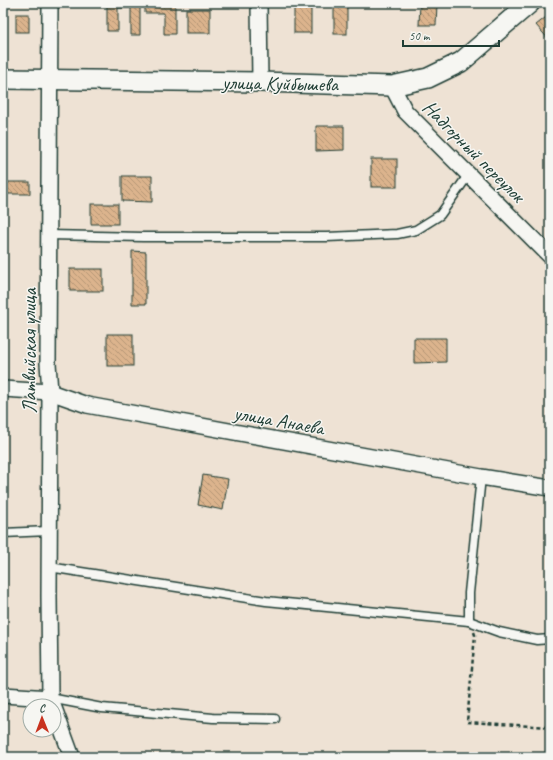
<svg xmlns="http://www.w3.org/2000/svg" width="553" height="760" font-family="Caveat,sans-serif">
  <defs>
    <pattern id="building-back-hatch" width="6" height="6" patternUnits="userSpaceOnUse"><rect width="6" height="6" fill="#dcb48d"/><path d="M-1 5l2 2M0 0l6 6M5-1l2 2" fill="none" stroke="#b29474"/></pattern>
  </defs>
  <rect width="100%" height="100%" fill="#eee2d4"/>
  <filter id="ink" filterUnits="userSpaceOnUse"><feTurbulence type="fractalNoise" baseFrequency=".025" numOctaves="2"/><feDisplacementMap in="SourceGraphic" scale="8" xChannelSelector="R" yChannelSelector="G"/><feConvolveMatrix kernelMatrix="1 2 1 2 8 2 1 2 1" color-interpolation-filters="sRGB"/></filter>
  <g filter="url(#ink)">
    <g fill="url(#building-back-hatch)" stroke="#1f3d34">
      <polygon points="107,3 140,3 140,35 131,35 131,8 118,8 118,31 107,31"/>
      <polygon points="145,3 175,3 175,34 164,34 164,13 145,13"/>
      <rect x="294" y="3" width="17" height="30"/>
      <rect x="334" y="3" width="13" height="31"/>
      <polygon points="420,3 437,4 436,25 419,25"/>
      <rect x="186" y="9" width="24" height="24"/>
      <rect x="16" y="14" width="13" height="18"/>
      <polygon points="550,14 550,41 536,25"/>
      <polygon points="316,126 344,126 344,150 316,151"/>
      <rect x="371" y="159" width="26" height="28"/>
      <polygon points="122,176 152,176 152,202 122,201"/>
      <rect x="3" y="182" width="27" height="12"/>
      <rect x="91" y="204" width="27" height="20"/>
      <polygon points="3,220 5,220 4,251 3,251"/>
      <polygon points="132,251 146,252 146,304 132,304"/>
      <rect x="70" y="269" width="33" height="22"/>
      <rect x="107" y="334" width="26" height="32"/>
      <polygon points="414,338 446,338 446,362 414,363"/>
      <polygon points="203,475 228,479 223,510 198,505"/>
    </g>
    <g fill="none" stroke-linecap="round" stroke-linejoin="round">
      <defs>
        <g id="service">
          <polyline points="49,235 143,237 327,237 397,234 416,230 440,215 469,174"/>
          <polyline points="3,533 49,531"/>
          <polyline points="49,567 266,601 469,621 499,632 537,640 550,639"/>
          <polyline points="469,621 469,593 481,477"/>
          <polyline points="50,698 102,708 213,718 275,719"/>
        </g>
        <g id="minor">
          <polyline points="50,3 48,363 50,392 49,596 50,698 53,706"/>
          <polyline points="259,3 260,82"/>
          <polyline points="392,86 405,111 550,256"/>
          <polyline points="3,389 50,392 87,405 481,477 550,488"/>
          <polyline points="3,695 50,698"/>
          <polyline points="54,708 72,757"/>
        </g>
        <polyline id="tertiary" points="3,79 260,82 392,86 428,78 461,62 530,3"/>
      </defs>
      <use href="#service" stroke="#1f3d34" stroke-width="11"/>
      <use href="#minor" stroke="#1f3d34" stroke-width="18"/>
      <use href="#tertiary" stroke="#1f3d34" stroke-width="22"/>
      <polyline stroke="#1f3d34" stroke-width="2.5" stroke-dasharray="4 3" stroke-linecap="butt" points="474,632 475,635 467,722 550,727"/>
      <use href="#service" stroke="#f6f6f2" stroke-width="8"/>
      <use href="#minor" stroke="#f6f6f2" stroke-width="15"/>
      <use href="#tertiary" stroke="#f6f6f2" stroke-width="19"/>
    </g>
  </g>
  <g text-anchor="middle" stroke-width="3" stroke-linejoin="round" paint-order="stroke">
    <g font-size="20" fill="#1f3d34" stroke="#f6f6f2">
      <text transform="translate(280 83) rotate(1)" y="7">улица Куйбышева</text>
      <text transform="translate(474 151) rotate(45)" y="7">Надгорный переулок</text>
      <text transform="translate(29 351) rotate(-90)" y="7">Латвийская улица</text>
      <text transform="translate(279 420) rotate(10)" y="7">улица Анаева</text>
    </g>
  </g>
  <rect width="553" height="760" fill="none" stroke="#f6f6f2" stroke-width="16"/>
  <rect x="8" y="8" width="537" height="744" fill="none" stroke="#1f3d34" stroke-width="1.5" filter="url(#ink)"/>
  <g transform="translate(42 718) rotate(359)"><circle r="19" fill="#f6f6f2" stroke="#a0aca6"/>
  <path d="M0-3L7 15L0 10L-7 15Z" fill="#c8321e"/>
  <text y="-6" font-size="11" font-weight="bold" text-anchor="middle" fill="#1f3d34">С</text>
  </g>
  <path d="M403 40v6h96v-6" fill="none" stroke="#1f3d34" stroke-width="2"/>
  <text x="409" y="40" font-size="12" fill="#1f3d34" stroke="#f6f6f2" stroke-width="3" paint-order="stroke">50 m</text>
</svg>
